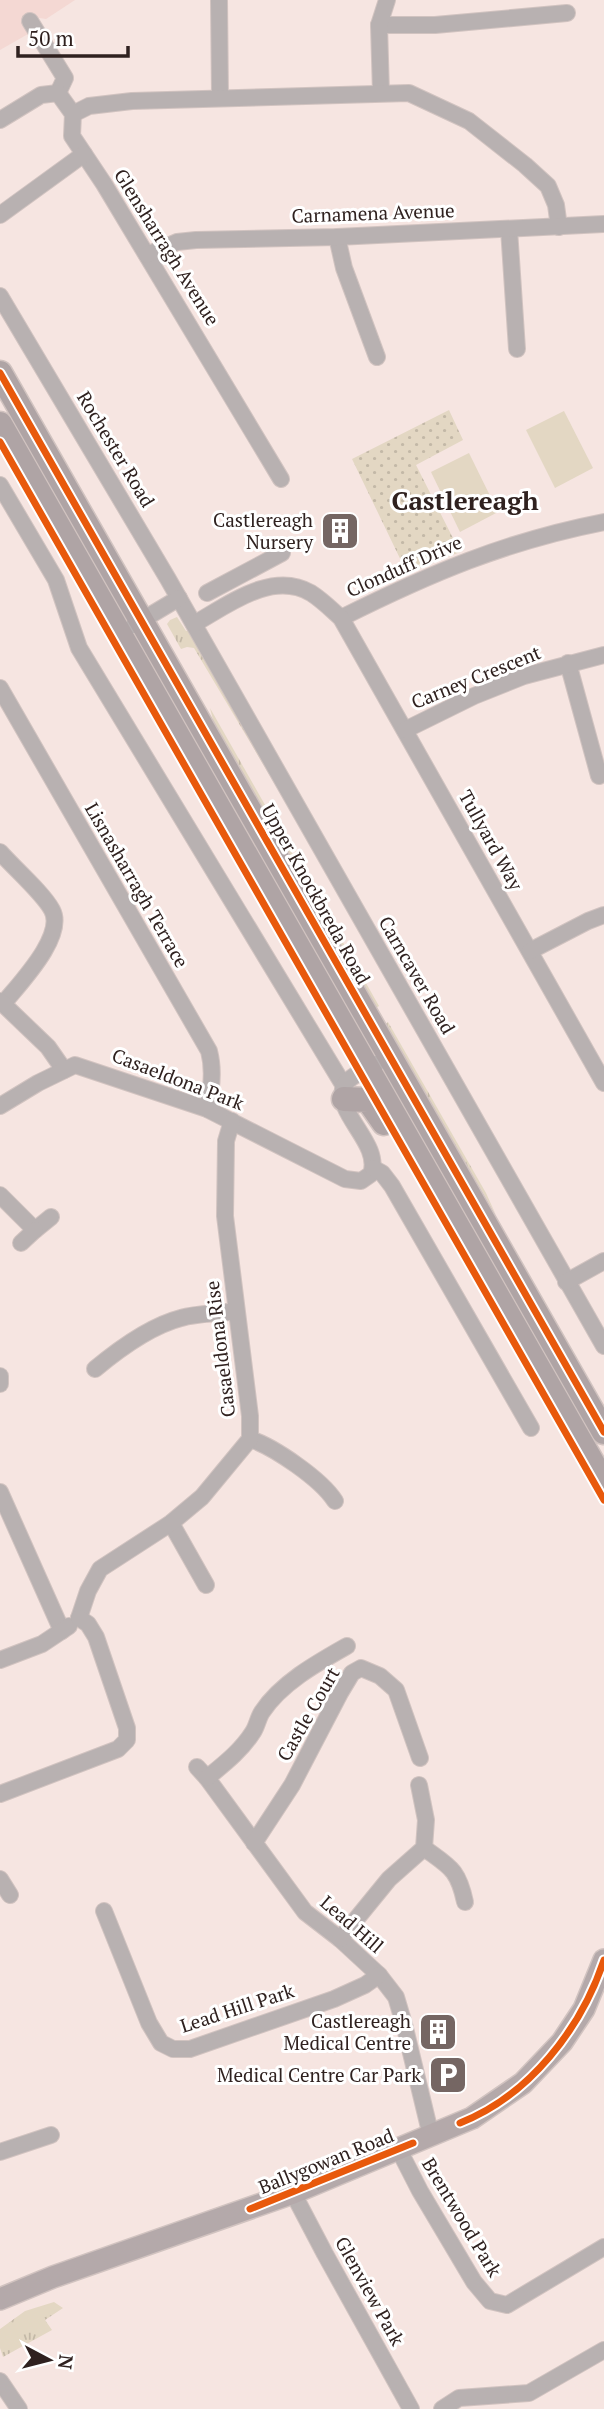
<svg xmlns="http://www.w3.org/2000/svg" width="604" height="2409" font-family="'PT Serif',serif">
  <defs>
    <pattern id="grass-tufts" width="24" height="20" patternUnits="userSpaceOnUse" patternTransform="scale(1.75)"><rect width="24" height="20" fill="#e3d7c3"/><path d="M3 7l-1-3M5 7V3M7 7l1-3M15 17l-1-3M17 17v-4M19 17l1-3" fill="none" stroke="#c3b8a7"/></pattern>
    <pattern id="park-dots" width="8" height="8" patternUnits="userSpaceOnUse" patternTransform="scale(1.75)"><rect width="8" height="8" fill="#e3d7c3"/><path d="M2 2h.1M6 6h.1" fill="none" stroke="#c3b8a7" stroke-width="1.8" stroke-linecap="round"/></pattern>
  </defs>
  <rect width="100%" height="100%" fill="#f6e5e1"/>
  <polygon fill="#f4d8d3" points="0,0 75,0 46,19 33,17 27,25 28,34 0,50"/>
  <g fill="url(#grass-tufts)">
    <polygon points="177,617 186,631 190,630 279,791 194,648 187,647 181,649 167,624 170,620"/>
    <polygon points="210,708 379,1006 376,1008 214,724"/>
    <polygon points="388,1022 486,1193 496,1215 385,1025"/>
    <polygon points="54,2302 63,2308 45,2320 52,2330 3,2357 0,2348 0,2329 25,2311"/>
  </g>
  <polygon fill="url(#park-dots)" points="449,410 463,440 416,465 460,552 407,573 352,459"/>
  <g fill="#e3d7c3">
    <polygon points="564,411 593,468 555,488 526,430"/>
    <polygon points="469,453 498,512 460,532 431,472"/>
  </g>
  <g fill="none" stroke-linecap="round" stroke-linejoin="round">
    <defs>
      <g id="minor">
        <polyline points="219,0 220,97"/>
        <polyline points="30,21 65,78 58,93"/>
        <polyline points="379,25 435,25 567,13"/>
        <polyline points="381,93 379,25 387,0"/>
        <polyline points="73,114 89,106 132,101 409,93 469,121 525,165 548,186 556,205 559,227"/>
        <polyline points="0,120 41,95 58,93 73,114 72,136 104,184 281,479"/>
        <polyline points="0,215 84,154"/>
        <polyline points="509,229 517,349"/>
        <polyline points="337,237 344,268 377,357"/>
        <polyline points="147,255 177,242 196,240 337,237 604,224"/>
        <polyline points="0,296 168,579 604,1346"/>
        <polyline points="0,485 56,580 79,648 344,1086"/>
        <polyline points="207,593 282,553"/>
        <path d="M341 618C429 574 506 541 604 522"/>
        <path d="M194 624C228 605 272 570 311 593 322 600 331 609 341 618L604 1083"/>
        <polyline points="134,625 179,598"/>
        <polyline points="568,663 599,776"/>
        <path d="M0 688 209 1051C214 1070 212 1089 207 1109"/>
        <polyline points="405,730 474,696 524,676 604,655"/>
        <path d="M0 852C14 868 43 893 52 910 66 936 19 984 3 1004"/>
        <polyline points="530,951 588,921 604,915"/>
        <polyline points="0,1001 48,1047 64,1070"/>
        <path d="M0 1106 38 1083 75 1065 207 1109 345 1179 361 1181 371 1174C382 1143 333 1113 344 1086 349 1076 367 1069 376 1064"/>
        <polyline points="373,1168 382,1173 392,1186 531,1428"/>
        <polyline points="0,1195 35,1230 51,1217"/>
        <polyline points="21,1243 35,1230"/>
        <polyline points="566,1282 604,1261"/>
        <path d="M95 1369C119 1349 150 1326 181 1318 198 1313 218 1314 236 1311"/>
        <polyline points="0,1376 0,1384"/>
        <path d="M250 1439C274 1447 321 1479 335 1501"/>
        <polyline points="0,1492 62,1631"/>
        <polyline points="171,1523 206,1585"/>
        <polyline points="79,1618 88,1591 100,1569 171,1523 202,1497 250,1439 250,1416 225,1216 226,1141 232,1121"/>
        <polyline points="0,1660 42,1644 69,1626"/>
        <polyline points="197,1767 207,1778 305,1912 340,1939 379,1975 396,1997 404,2024 431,2136"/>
        <path d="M207 1778C224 1764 241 1751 253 1732 257 1726 258 1718 262 1712 281 1683 317 1663 347 1646"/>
        <polyline points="0,1794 118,1749 127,1740 127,1728 96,1637 88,1624 79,1618"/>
        <polyline points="254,1843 292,1785 340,1693 352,1673 361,1668 380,1676 396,1690 420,1758"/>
        <path d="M424 1848C450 1867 458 1869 465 1902"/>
        <polyline points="0,1879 10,1895"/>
        <polyline points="104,1911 149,2023 161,2043 173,2049 190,2049 334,1999 365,1985 379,1975"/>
        <polyline points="340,1939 389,1879 424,1848 426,1820 419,1785"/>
        <polyline points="399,2150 420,2191 474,2282 490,2301 507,2305 604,2247"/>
        <polyline points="0,2152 51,2135"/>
        <polyline points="293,2193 325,2254 411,2409"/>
        <polyline points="0,2381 19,2409"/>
        <polyline points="442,2409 459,2398 529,2393 604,2350"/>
      </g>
      <polyline id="major" points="0,2299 53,2277 293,2193 472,2118 523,2083 562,2042 584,2009 604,1960"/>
      <g id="highway">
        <polyline points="0,373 604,1432"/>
        <polyline points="0,424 604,1483"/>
        <polyline points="344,1099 368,1100 384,1123"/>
      </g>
    </defs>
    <use href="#minor" stroke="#d1c3c0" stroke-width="18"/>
    <use href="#major" stroke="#d1c3c0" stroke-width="24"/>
    <use href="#highway" stroke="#d1c3c0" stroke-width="27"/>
    <use href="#minor" stroke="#b8b1b1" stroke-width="16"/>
    <use href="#major" stroke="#b4a9aa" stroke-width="21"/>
    <use href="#highway" stroke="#afa4a5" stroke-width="24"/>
    <defs>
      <g id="cycleway">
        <polyline points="0,373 604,1432"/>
        <polyline points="0,442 604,1500"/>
        <path d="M460 2123C529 2096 581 2029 604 1960"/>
        <polyline points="250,2209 413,2143"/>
      </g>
    </defs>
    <use href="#cycleway" stroke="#fff" stroke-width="11"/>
    <use href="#cycleway" stroke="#e8590c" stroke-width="7"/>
  </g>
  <defs>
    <symbol id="building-square" viewBox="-11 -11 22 22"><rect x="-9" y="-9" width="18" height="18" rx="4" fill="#756663" stroke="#fff"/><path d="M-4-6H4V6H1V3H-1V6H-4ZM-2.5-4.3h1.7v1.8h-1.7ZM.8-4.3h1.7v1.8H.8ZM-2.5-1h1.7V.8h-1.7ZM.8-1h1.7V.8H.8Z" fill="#fff"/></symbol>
    <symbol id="parking-square" viewBox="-11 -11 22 22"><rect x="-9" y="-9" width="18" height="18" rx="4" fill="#756663" stroke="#fff"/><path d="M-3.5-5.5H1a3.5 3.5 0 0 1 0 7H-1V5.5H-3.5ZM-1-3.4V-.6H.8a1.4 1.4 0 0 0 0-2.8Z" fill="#fff"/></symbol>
  </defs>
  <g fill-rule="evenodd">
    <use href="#building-square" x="318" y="509" width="44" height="44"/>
    <use href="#building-square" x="416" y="2010" width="44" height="44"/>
    <use href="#parking-square" x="426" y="2053" width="44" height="44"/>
  </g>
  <g text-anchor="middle" stroke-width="6" stroke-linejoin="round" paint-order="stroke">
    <g font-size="19" fill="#2f211f" stroke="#fff">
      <text transform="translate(373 213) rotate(-2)" y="7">Carnamena Avenue</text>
      <text transform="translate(167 247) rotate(58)" y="7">Glensharragh Avenue</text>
      <text transform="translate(116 449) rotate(59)" y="7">Rochester Road</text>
      <text transform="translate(404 566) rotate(-24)" y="7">Clonduff Drive</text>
      <text transform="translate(476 677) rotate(-22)" y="7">Carney Crescent</text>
      <text transform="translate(491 840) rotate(61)" y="7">Tullyard Way</text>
      <text transform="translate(137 885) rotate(60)" y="7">Lisnasharragh Terrace</text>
      <text transform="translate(316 894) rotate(61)" y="7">Upper Knockbreda Road</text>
      <text transform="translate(417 975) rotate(60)" y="7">Carncaver Road</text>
      <text transform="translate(178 1079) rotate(21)" y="7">Casaeldona Park</text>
      <text transform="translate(220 1349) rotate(-97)" y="7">Casaeldona Rise</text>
      <text transform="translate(308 1714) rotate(-60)" y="7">Castle Court</text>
      <text transform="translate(352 1924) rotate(41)" y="7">Lead Hill</text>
      <text transform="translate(237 2008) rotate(-18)" y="7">Lead Hill Park</text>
      <text transform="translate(326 2161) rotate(-22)" y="7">Ballygowan Road</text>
      <text transform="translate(462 2217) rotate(59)" y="7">Brentwood Park</text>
      <text transform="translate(370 2291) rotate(61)" y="7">Glenview Park</text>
    </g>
    <g font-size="19" fill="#2f211f" stroke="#fff" text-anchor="end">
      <text x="313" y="527">Castlereagh<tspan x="313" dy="22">Nursery</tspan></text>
      <text x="411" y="2028">Castlereagh<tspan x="411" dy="22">Medical Centre</tspan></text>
      <text x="421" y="2082">Medical Centre Car Park</text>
    </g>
    <g font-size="26" font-weight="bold" fill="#2f211f" stroke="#fff">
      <text x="465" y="510">Castlereagh</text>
    </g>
  </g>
  <g transform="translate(49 2360) rotate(97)" stroke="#ffffff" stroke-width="5" paint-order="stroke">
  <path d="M0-5L12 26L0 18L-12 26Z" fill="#2f211f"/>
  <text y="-10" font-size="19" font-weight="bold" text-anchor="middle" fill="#2f211f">N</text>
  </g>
  <path d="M18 46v10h110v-10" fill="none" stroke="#2f211f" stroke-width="3.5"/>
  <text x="28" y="46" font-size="21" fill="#2f211f" stroke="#ffffff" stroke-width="5" paint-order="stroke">50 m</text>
</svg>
